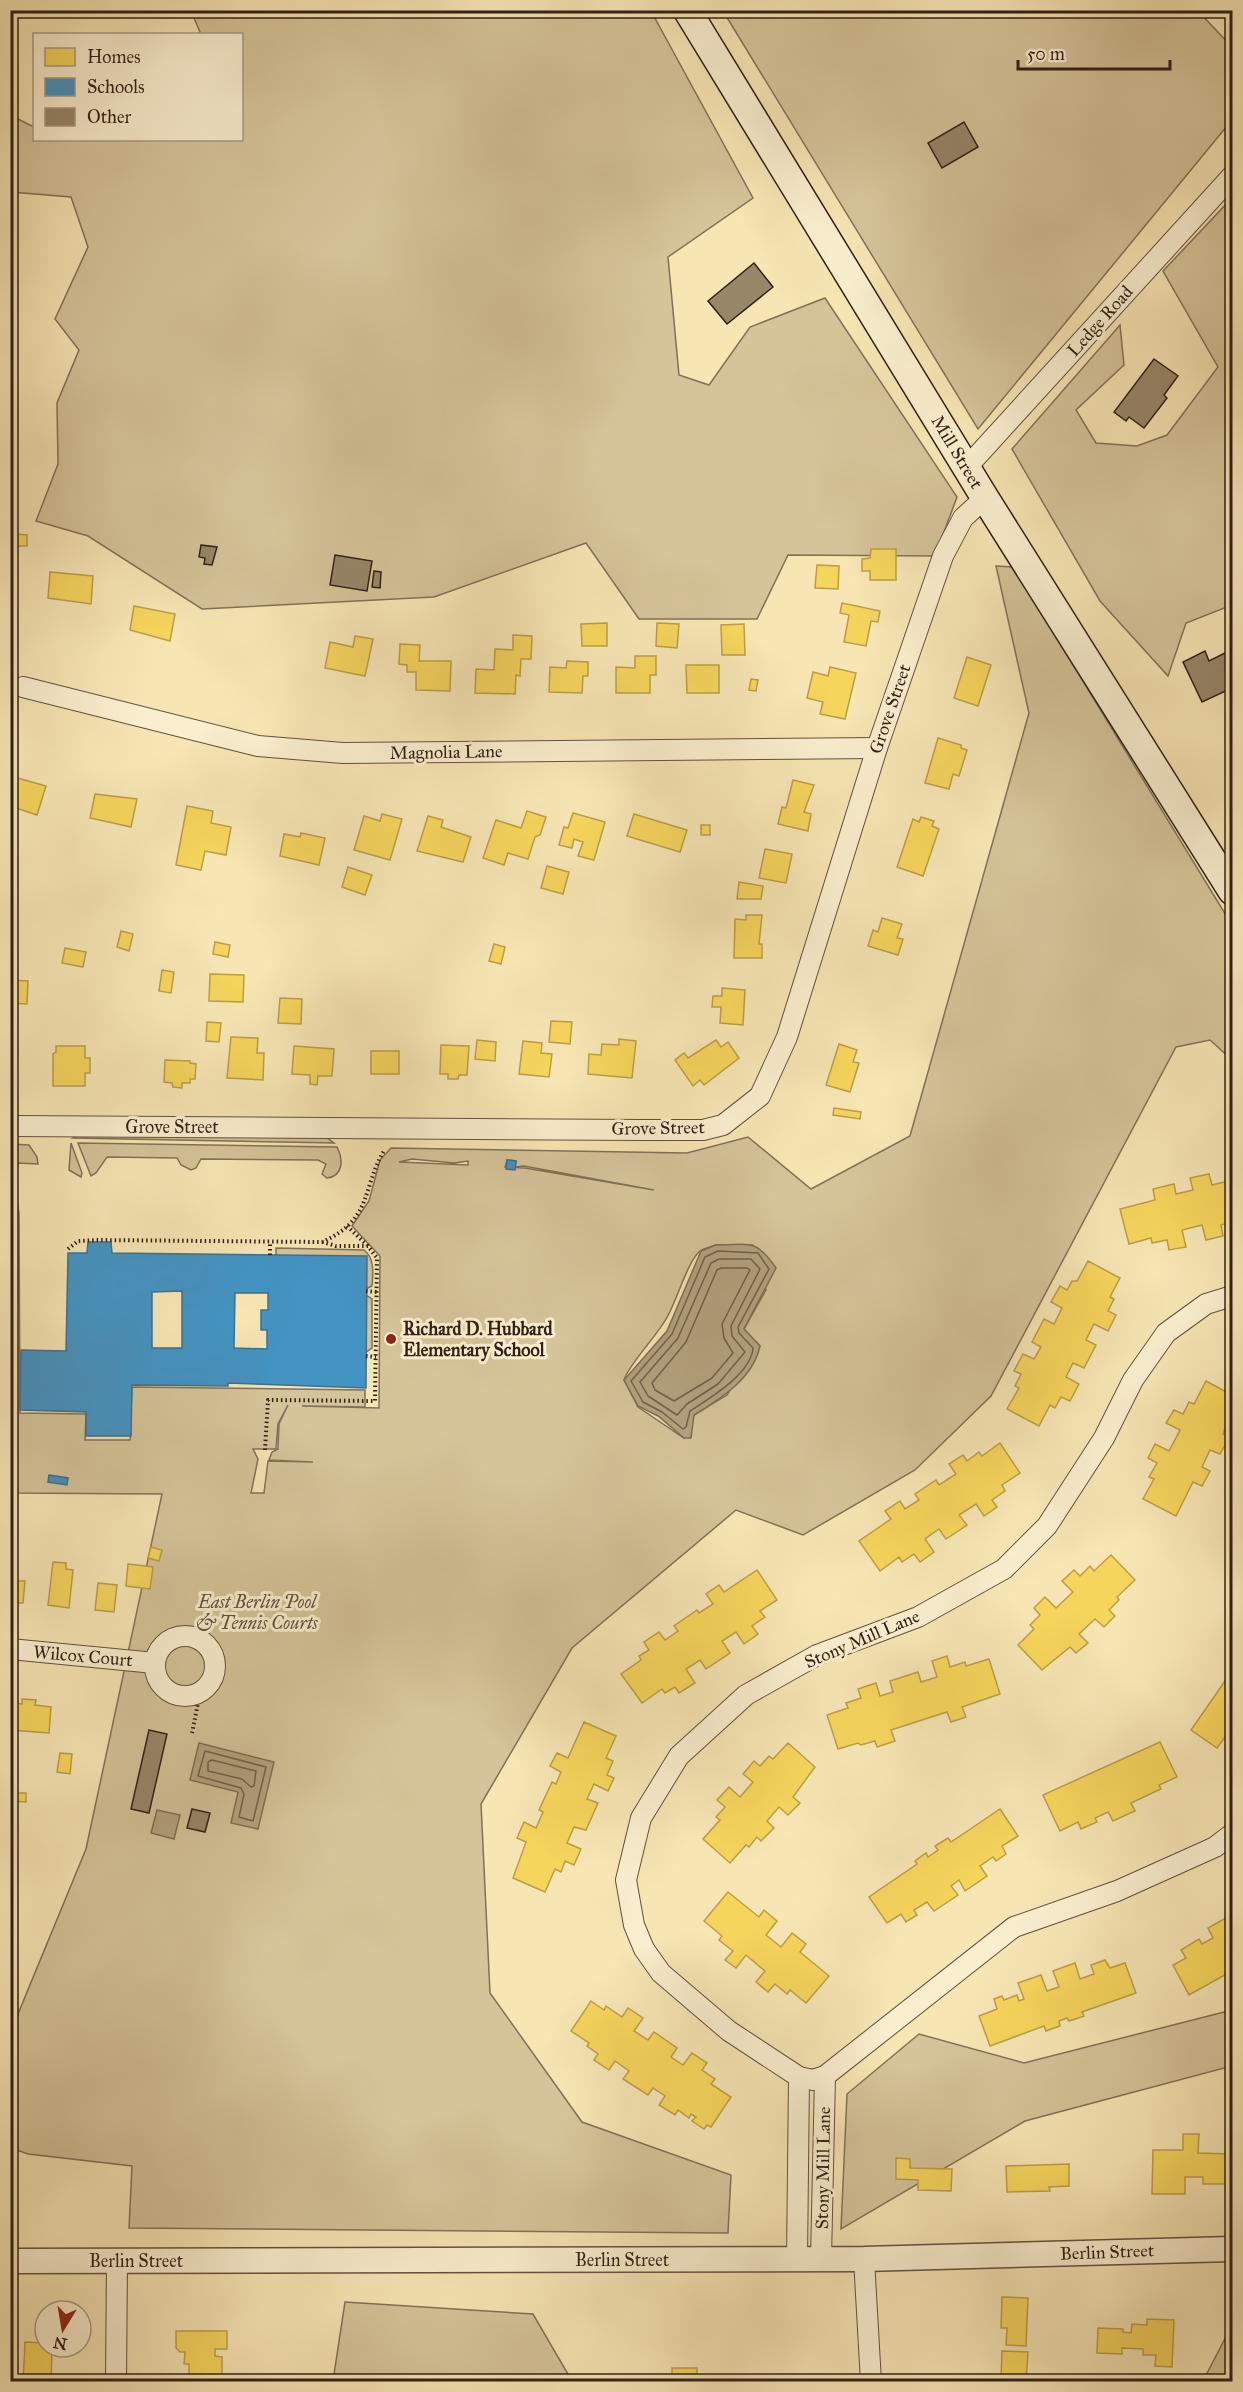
<svg xmlns="http://www.w3.org/2000/svg" width="1243" height="2392" font-family="'IM FELL Great Primer',serif">
  <rect width="100%" height="100%" fill="#f7e5b4"/>
  <filter id="stains"><feTurbulence type="fractalNoise" baseFrequency=".00333" numOctaves="4"/><feColorMatrix values="0 0 0 0 .2 0 0 0 0 .09 0 0 0 0 .02 0 0 0 .5 -.17"/></filter>
  <radialGradient id="worn" r=".72"><stop offset=".6" stop-color="#630" stop-opacity="0"/><stop offset="1" stop-color="#630" stop-opacity=".3"/></radialGradient>
  <g fill="#d5c399" stroke="#827158" stroke-width="1.5" fill-rule="evenodd">
    <polygon points="191,11 651,11 753,198 668,257 679,375 709,385 750,327 825,298 957,497 935,556 788,555 757,619 639,619 586,543 434,597 202,609 88,536 36,521 58,464 57,403 79,350 55,319 88,247 71,197 11,192 10,115 34,127 34,140 242,140 242,34 198,34 200,32"/>
    <polygon points="723,11 1198,11 1232,47 1232,120 978,429"/>
    <polygon points="1232,198 1232,605 1186,623 1168,676 1100,601 1012,449 1120,325 1124,365 1076,410 1096,443 1137,446 1167,435 1218,367 1163,271"/>
    <path d="M996 566 1013 567 1232 925V1060L1210 1040 1176 1047 991 1396 915 1470 803 1535 736 1510 572 1648 481 1804 490 1993 582 2122 731 2175 728 2233 129 2228 132 2166 28 2154 11 2148V2031L86 1849 162 1494 11 1493V1144L29 1145 37 1157 38 1164 18 1163 16 1190 19 1214 20 1413 86 1414 85 1440H130L132 1387 365 1390V1407L302 1406 379 1408 380 1256 352 1226 369 1201 380 1160 391 1148 687 1153 748 1137 811 1189 910 1136 1029 713ZM412 1159 454 1163 468 1161V1165L399 1162ZM507 1160 516 1161 515 1167 524 1166 654 1190 525 1168 505 1167ZM716 1245H753L766 1290 744 1329 760 1346 727 1395 694 1415 684 1438 638 1407 624 1380C629 1364 656 1337 666 1319 676 1303 687 1263 699 1252 703 1248 710 1247 716 1245ZM288 1405 279 1424 278 1449 272 1452 269 1460 313 1462 268 1461 264 1493H251L258 1459 253 1449H276L278 1424Z"/>
    <polygon points="80,1134 324,1136 334,1143 73,1138"/>
    <polygon points="71,1143 82,1173 81,1177 69,1170"/>
    <path d="M78 1143 337 1147C343 1159 344 1176 327 1178L322 1174 326 1164 318 1160 201 1159 196 1168 191 1170 181 1165 177 1158 107 1157 96 1173 91 1176Z"/>
    <path d="M276 1248 364 1250C375 1258 373 1274 372 1286L366 1289 276 1255Z"/>
    <polygon points="366,1295 372,1299 372,1348 366,1352"/>
    <polygon points="1232,2010 1232,2066 1025,2121 841,2229 847,2094 919,2034 1024,2063"/>
    <polygon points="345,2302 533,2314 572,2381 333,2381"/>
    <polygon points="1232,2325 1232,2381 1203,2381"/>
  </g>
  <g fill="#b3a27e" stroke="#7f6e54" stroke-width="1.5">
    <path d="M716 1245C751 1245 755 1238 776 1268L744 1329 760 1346C753 1379 720 1399 694 1415L691 1438H684L658 1416 638 1406 624 1380 667 1331 701 1251Z"/>
    <polygon points="199,1743 274,1762 258,1829 231,1823 238,1792 190,1780"/>
    <polygon points="157,1810 180,1815 174,1839 151,1833"/>
  </g>
  <g fill="#f6d55c" stroke="#bb9e47" stroke-width="1.5">
    <polygon points="16,534 27,535 27,546 16,546"/>
    <polygon points="871,549 896,549 896,580 870,580 870,571 862,571 862,559 870,558"/>
    <polygon points="817,565 839,566 838,589 815,588"/>
    <polygon points="50,572 93,576 91,604 48,598"/>
    <polygon points="842,603 880,611 878,622 871,621 866,646 844,642 849,615 840,613"/>
    <polygon points="134,606 175,614 170,641 130,630"/>
    <polygon points="607,623 607,646 582,646 581,624"/>
    <polygon points="657,623 679,624 677,648 656,646"/>
    <polygon points="744,624 745,655 722,655 721,625"/>
    <polygon points="513,635 532,636 531,659 521,659 520,676 516,675 515,694 475,693 476,669 494,670 495,649 513,650"/>
    <polygon points="355,636 373,639 365,676 325,668 330,642 353,647"/>
    <polygon points="400,644 420,645 419,661 451,661 450,691 416,690 416,672 407,672 407,665 399,664"/>
    <polygon points="635,656 656,656 656,675 650,675 650,693 616,693 616,667 635,668"/>
    <polygon points="967,657 991,665 978,706 954,698"/>
    <polygon points="567,661 588,662 588,676 583,676 582,693 549,692 550,667 566,668"/>
    <polygon points="686,665 719,665 719,693 687,693"/>
    <polygon points="830,667 856,673 845,719 820,714 823,702 807,698 813,672 828,676"/>
    <polygon points="751,679 758,680 756,691 749,690"/>
    <polygon points="938,738 961,745 961,748 967,750 959,776 953,774 949,789 925,783"/>
    <polygon points="14,777 46,786 37,815 10,806 10,780 13,781"/>
    <polygon points="793,780 814,785 804,812 811,814 808,831 778,824 782,807 786,808"/>
    <polygon points="95,794 137,799 131,827 90,818"/>
    <polygon points="187,806 213,811 211,823 231,827 226,855 205,851 201,870 176,865"/>
    <polygon points="527,811 546,817 540,835 535,837 528,859 508,853 504,865 483,858 496,820 521,828"/>
    <polygon points="573,813 605,822 594,860 578,856 583,842 574,839 572,848 559,845 564,827 568,828"/>
    <polygon points="382,814 402,819 390,860 354,850 364,816 380,821"/>
    <polygon points="634,814 687,830 680,852 627,836"/>
    <polygon points="428,816 443,820 441,827 471,837 463,862 417,851"/>
    <polygon points="921,817 934,821 932,826 939,829 923,876 897,867 913,819 919,822"/>
    <rect x="701" y="825" width="9" height="10"/>
    <polygon points="301,833 325,838 319,865 280,856 284,834 300,837"/>
    <polygon points="765,849 792,854 786,883 759,878"/>
    <polygon points="547,866 569,872 563,894 541,888"/>
    <polygon points="348,867 372,875 365,895 342,887"/>
    <polygon points="739,882 763,886 761,899 737,899"/>
    <polygon points="746,915 762,915 759,944 762,944 762,958 734,958 735,919 746,920"/>
    <polygon points="882,918 902,924 897,938 903,939 898,955 868,946 873,930 878,932"/>
    <polygon points="121,931 133,934 129,951 117,947"/>
    <polygon points="215,942 230,945 228,957 213,954"/>
    <polygon points="494,944 505,947 501,964 489,961"/>
    <polygon points="65,948 86,952 83,967 62,963"/>
    <polygon points="162,970 174,972 171,993 159,991"/>
    <polygon points="210,974 244,975 243,1002 209,1001"/>
    <polygon points="10,980 28,981 27,1004 10,1003"/>
    <polygon points="722,988 745,990 743,1025 720,1023 721,1007 712,1007 713,996 722,996"/>
    <polygon points="280,998 302,999 301,1024 278,1023"/>
    <polygon points="551,1021 572,1022 570,1044 549,1042"/>
    <polygon points="207,1022 221,1023 219,1042 206,1041"/>
    <polygon points="231,1037 258,1038 257,1053 264,1053 263,1080 227,1078"/>
    <polygon points="619,1039 636,1041 632,1078 588,1074 589,1054 601,1055 602,1044 619,1045"/>
    <polygon points="477,1040 496,1042 495,1061 475,1059"/>
    <polygon points="716,1040 721,1047 728,1042 739,1058 704,1085 700,1080 693,1086 675,1060 684,1053 688,1058"/>
    <polygon points="523,1041 542,1043 541,1053 552,1054 549,1077 519,1074"/>
    <polygon points="839,1044 857,1050 853,1062 859,1063 850,1092 826,1085"/>
    <polygon points="441,1045 469,1046 467,1075 459,1075 458,1079 448,1079 448,1074 440,1074"/>
    <polygon points="56,1046 85,1046 85,1058 90,1058 90,1073 85,1073 85,1086 53,1086 53,1054 56,1052"/>
    <polygon points="294,1046 334,1049 332,1076 318,1076 317,1085 310,1084 310,1075 292,1074"/>
    <rect x="371" y="1051" width="28" height="23"/>
    <polygon points="165,1060 190,1061 190,1063 196,1064 195,1079 190,1079 190,1083 182,1083 182,1088 173,1087 172,1083 164,1082"/>
    <polygon points="834,1108 861,1112 860,1119 833,1115"/>
    <polygon points="1209,1174 1212,1185 1232,1180 1232,1222 1221,1225 1223,1236 1206,1240 1202,1225 1182,1230 1186,1247 1169,1250 1167,1240 1152,1243 1151,1238 1129,1244 1120,1209 1155,1200 1153,1189 1174,1184 1176,1194 1193,1190 1190,1178"/>
    <polygon points="1088,1261 1120,1278 1110,1297 1114,1299 1108,1311 1116,1315 1108,1331 1094,1324 1086,1340 1096,1345 1084,1368 1073,1363 1066,1377 1079,1384 1070,1401 1061,1397 1055,1408 1050,1405 1039,1426 1007,1409 1019,1388 1015,1386 1021,1374 1014,1371 1023,1354 1034,1359 1041,1347 1032,1342 1044,1319 1054,1324 1062,1308 1051,1302 1060,1286 1067,1290 1072,1281 1077,1281"/>
    <polygon points="1206,1381 1232,1395 1232,1408 1223,1434 1229,1438 1220,1454 1210,1450 1202,1467 1210,1471 1202,1486 1193,1482 1176,1516 1143,1499 1154,1479 1149,1477 1157,1463 1148,1458 1155,1444 1169,1451 1180,1430 1166,1423 1174,1410 1183,1414 1189,1402 1194,1404"/>
    <polygon points="1000,1443 1020,1473 1002,1485 1005,1491 992,1500 997,1507 984,1516 976,1504 959,1515 967,1525 946,1539 939,1529 925,1539 934,1552 920,1562 914,1554 902,1562 899,1557 880,1571 859,1541 891,1519 885,1511 900,1501 905,1509 919,1500 915,1494 936,1480 939,1485 956,1474 949,1464 963,1455 967,1461 979,1452 982,1456"/>
    <polygon points="151,1547 162,1550 159,1561 148,1558"/>
    <polygon points="1111,1555 1135,1580 1117,1597 1119,1600 1109,1610 1115,1616 1104,1627 1095,1619 1079,1634 1088,1643 1076,1653 1070,1647 1042,1670 1018,1645 1034,1629 1030,1625 1040,1615 1034,1608 1045,1597 1056,1608 1073,1592 1062,1581 1074,1570 1080,1576 1090,1566 1094,1571"/>
    <polygon points="53,1562 66,1563 66,1569 73,1570 69,1608 48,1605"/>
    <polygon points="128,1564 153,1567 150,1589 126,1586"/>
    <polygon points="10,1570 17,1570 17,1581 25,1581 23,1603 15,1603 15,1610 10,1609"/>
    <polygon points="757,1570 777,1600 760,1611 765,1617 752,1626 758,1634 744,1644 736,1632 722,1641 730,1653 706,1669 700,1660 686,1669 695,1683 679,1693 675,1687 665,1693 662,1689 642,1703 621,1674 641,1660 639,1656 649,1650 644,1642 659,1632 665,1640 678,1631 674,1626 697,1610 699,1613 713,1604 706,1594 719,1585 724,1592"/>
    <polygon points="98,1583 117,1585 114,1612 95,1610"/>
    <polygon points="947,1656 950,1667 965,1662 966,1666 989,1659 1000,1694 962,1707 966,1717 951,1722 947,1712 891,1730 895,1741 877,1747 875,1741 861,1745 858,1743 838,1749 827,1715 848,1708 846,1703 861,1698 858,1689 876,1683 880,1696 893,1692 890,1681 918,1672 921,1682 937,1677 932,1661"/>
    <polygon points="1232,1671 1232,1736 1228,1733 1217,1748 1191,1730"/>
    <polygon points="22,1699 36,1700 35,1705 51,1707 49,1733 10,1730 10,1703 22,1704"/>
    <polygon points="584,1722 616,1736 606,1758 613,1761 607,1775 614,1778 608,1791 594,1784 587,1799 598,1803 586,1830 574,1827 567,1843 581,1849 574,1865 565,1861 561,1872 555,1869 545,1892 513,1878 526,1842 517,1838 524,1822 536,1828 543,1812 539,1810 552,1782 556,1784 561,1772 550,1766 557,1753 568,1758"/>
    <polygon points="1160,1742 1177,1777 1159,1785 1161,1789 1131,1803 1135,1811 1113,1821 1108,1812 1095,1818 1097,1822 1081,1829 1078,1822 1060,1831 1043,1795"/>
    <polygon points="788,1743 815,1767 793,1797 800,1803 788,1815 779,1807 767,1821 774,1828 761,1841 757,1837 749,1847 746,1845 730,1863 703,1839 720,1820 716,1817 725,1807 717,1800 729,1787 740,1797 753,1782 743,1774 754,1761 760,1766 769,1756 773,1759"/>
    <polygon points="60,1753 72,1754 70,1774 57,1772"/>
    <polygon points="10,1793 26,1793 26,1802 10,1801"/>
    <polygon points="1000,1809 1018,1836 1002,1846 1006,1854 996,1861 993,1857 980,1866 987,1876 965,1891 959,1880 951,1886 958,1895 934,1911 927,1902 914,1910 917,1915 906,1922 901,1914 887,1923 869,1897 917,1864 915,1861 926,1853 928,1857 938,1850 935,1846 948,1838 951,1842"/>
    <polygon points="728,1892 759,1917 764,1910 777,1921 766,1935 781,1947 792,1933 806,1944 800,1952 829,1976 806,2003 790,1990 787,1994 775,1984 768,1992 756,1982 765,1971 746,1955 736,1968 725,1960 733,1951 719,1940 722,1936 704,1921"/>
    <polygon points="1231,1915 1232,1971 1189,1995 1173,1965 1186,1958 1181,1950 1199,1939 1202,1944 1213,1938 1208,1928"/>
    <polygon points="1105,1960 1110,1968 1125,1963 1136,1993 1082,2012 1084,2016 1069,2021 1067,2018 1059,2021 1060,2026 1046,2031 1044,2026 990,2046 979,2016 997,2009 994,1999 1002,1996 1004,2000 1017,1995 1019,2001 1024,1999 1018,1983 1041,1975 1047,1991 1059,1987 1053,1971 1075,1963 1080,1979 1094,1974 1091,1965"/>
    <polygon points="591,2001 604,2010 606,2006 622,2017 628,2008 643,2018 634,2031 648,2040 654,2032 677,2048 671,2057 683,2065 692,2053 707,2063 702,2070 715,2079 711,2084 731,2097 711,2127 707,2125 704,2129 692,2121 696,2117 691,2114 689,2118 678,2110 675,2115 659,2105 665,2096 653,2088 648,2095 623,2079 629,2071 615,2061 609,2070 594,2060 598,2054 587,2046 589,2043 571,2031"/>
    <polygon points="1183,2134 1199,2134 1198,2153 1230,2154 1229,2184 1203,2184 1203,2177 1185,2177 1185,2194 1152,2194 1153,2150 1183,2150"/>
    <polygon points="896,2158 910,2159 910,2168 952,2169 951,2191 918,2190 918,2180 896,2179"/>
    <polygon points="1069,2164 1069,2186 1049,2187 1050,2191 1007,2192 1006,2166"/>
    <polygon points="1002,2297 1028,2298 1026,2346 1006,2345 1007,2328 1001,2328"/>
    <polygon points="1147,2319 1174,2320 1172,2367 1155,2366 1156,2355 1143,2355 1143,2349 1122,2348 1122,2354 1097,2353 1098,2328 1123,2329 1123,2332 1131,2333 1132,2324 1147,2325"/>
    <polygon points="176,2331 227,2331 227,2349 215,2349 215,2356 222,2357 222,2378 189,2378 189,2364 184,2364 185,2352 180,2352 176,2348"/>
    <polygon points="25,2342 45,2343 45,2347 52,2347 51,2382 23,2382"/>
    <polygon points="1002,2351 1028,2352 1026,2381 1001,2379"/>
    <polygon points="672,2368 697,2368 697,2375 716,2375 716,2382 672,2382"/>
  </g>
  <g fill="#4393c3" stroke="#3d708f" stroke-width="1.5" fill-rule="evenodd">
    <polygon points="507,1160 516,1161 515,1170 506,1169"/>
    <path d="M88 1242H111L112 1253 367 1256 366 1388 228 1383V1386L132 1385 131 1436H86V1412L20 1410 21 1350 66 1351 68 1253H87ZM182 1291V1348H152V1292ZM235 1293H268V1310H261V1330H267V1349L234 1348Z"/>
    <polygon points="49,1475 68,1478 67,1485 48,1482"/>
  </g>
  <g fill="none" stroke-linecap="round" stroke-linejoin="round">
    <g stroke="#72604a" stroke-width="1.5">
      <path d="M718 1251 758 1253 769 1269 738 1327 739 1333 753 1348C751 1374 710 1398 690 1411L686 1427 683 1429 662 1412 643 1402 631 1381 672 1334 705 1257Z"/>
      <polygon points="719,1259 751,1259 760,1269 731,1326 732,1336 745,1352 718,1384 687,1404 677,1415 648,1396 640,1382 678,1338 711,1263"/>
      <polygon points="721,1268 747,1268 750,1270 722,1324 724,1338 733,1353 712,1378 674,1401 655,1390 652,1383 686,1342 717,1270"/>
      <polygon points="205,1751 266,1767 253,1821 239,1817 244,1794 241,1788 198,1776"/>
      <polygon points="212,1760 256,1771 254,1786 251,1787 242,1779 208,1771 208,1762"/>
    </g>
  </g>
  <g fill="#978668" stroke="#301f16" stroke-width="1.5">
    <polygon points="964,122 978,147 942,168 928,143"/>
    <polygon points="754,263 773,287 727,324 708,301"/>
    <polygon points="1154,359 1178,376 1164,395 1167,398 1144,428 1129,417 1126,421 1114,412"/>
    <polygon points="201,545 217,547 212,565 204,564 205,558 199,557"/>
    <polygon points="335,555 372,561 367,591 330,585"/>
    <polygon points="374,571 381,572 380,588 372,587"/>
    <polygon points="1231,650 1232,688 1202,702 1183,662 1205,651 1209,661"/>
    <polygon points="149,1730 167,1734 149,1813 131,1809"/>
    <polygon points="192,1809 210,1813 205,1832 187,1828"/>
  </g>
  <g fill="none" stroke-linecap="round" stroke-linejoin="round">
    <defs>
      <g id="minor">
        <polyline points="967,467 1232,176"/>
        <polyline points="23,687 258,746 343,753 877,748"/>
        <polyline points="10,1126 642,1130 703,1130 723,1125 760,1096 787,1037 877,748 943,556 963,518 985,498"/>
        <polyline points="1232,1296 1206,1304 1166,1333 1133,1380 1104,1438 1047,1526 1004,1569 918,1617 817,1655 746,1695 679,1756 641,1818 626,1880 634,1925 644,1949 661,1973 729,2031 799,2077 813,2080 825,2076 1014,1927 1117,1891 1215,1847 1232,1834"/>
        <circle cx="185" cy="1666" r="30"/>
        <polyline points="10,1649 155,1663"/>
        <polyline points="821,2259 825,2076"/>
        <polyline points="864,2259 871,2382"/>
        <polyline points="797,2260 799,2077"/>
        <polyline points="116,2382 117,2260"/>
      </g>
      <polyline id="tertiary" points="10,2261 864,2259 1232,2249"/>
      <polyline id="secondary" points="687,10 985,498 1232,891"/>
    </defs>
    <use href="#minor" stroke="#62503e" stroke-width="22"/>
    <use href="#tertiary" stroke="#62503e" stroke-width="27"/>
    <use href="#secondary" stroke="#301f16" stroke-width="30"/>
    <g stroke="#301f16" stroke-width="4" stroke-dasharray="1.5 3" stroke-linecap="butt">
      <polyline points="347,1226 367,1245"/>
      <path d="M68 1249 78 1241 96 1240 322 1242C374 1219 361 1188 385 1149"/>
      <polyline points="270,1255 270,1243"/>
      <polyline points="366,1291 377,1292"/>
      <polyline points="366,1356 376,1357"/>
      <polyline points="265,1450 268,1400 375,1401 377,1258 368,1246 336,1246 323,1242"/>
      <polyline points="192,1733 200,1693"/>
    </g>
    <use href="#minor" stroke="#faeece" stroke-width="20"/>
    <use href="#tertiary" stroke="#faeece" stroke-width="24"/>
    <use href="#secondary" stroke="#faeece" stroke-width="27"/>
  </g>
  <circle fill="#8f2418" stroke="#faeece" stroke-width="2" cx="391" cy="1339" r="6"/>
  <g text-anchor="middle" stroke-width="6" stroke-linejoin="round" paint-order="stroke">
    <g font-size="18" fill="#301f16" stroke="#faeece">
      <text transform="translate(1100 321) rotate(-48)" y="6">Ledge Road</text>
      <text transform="translate(957 452) rotate(59)" y="6">Mill Street</text>
      <text transform="translate(890 709) rotate(-71)" y="6">Grove Street</text>
      <text transform="translate(446 752) rotate(-1)" y="6">Magnolia Lane</text>
      <text x="172" y="1133">Grove Street</text>
      <text transform="translate(658 1128) rotate(-1)" y="6">Grove Street</text>
      <text transform="translate(862 1639) rotate(-23)" y="6">Stony Mill Lane</text>
      <text transform="translate(83 1656) rotate(5)" y="6">Wilcox Court</text>
      <text transform="translate(823 2168) rotate(-89)" y="6">Stony Mill Lane</text>
      <text transform="translate(1107 2252) rotate(-2)" y="6">Berlin Street</text>
      <text x="622" y="2266">Berlin Street</text>
      <text x="136" y="2267">Berlin Street</text>
    </g>
    <g font-size="18" font-weight="bold" fill="#301f16" stroke="#faeece" text-anchor="start">
      <text x="403" y="1335">Richard D. Hubbard<tspan x="403" dy="21">Elementary School</tspan></text>
    </g>
    <g font-size="18" font-style="italic" fill="#62503d" stroke="#faeece">
      <text x="257" y="1608">East Berlin Pool<tspan x="257" dy="21">&amp; Tennis Courts</tspan></text>
    </g>
  </g>
  <rect width="1243" height="2392" fill="none" stroke="#f7e5b4" stroke-width="36"/>
  <rect x="12" y="12" width="1219" height="2368" fill="none" stroke="#301f16" stroke-width="3"/>
  <rect x="18" y="18" width="1207" height="2356" fill="none" stroke="#301f16" stroke-width="1.5"/>
  <rect x="33" y="33" width="210" height="108" fill="#faeece" stroke="#a99b84" stroke-width="1.5"/>
  <rect x="45" y="48" width="30" height="18" fill="#f6d55c" stroke="#a99b84" stroke-width="1.5"/>
  <text x="87" y="63" font-size="18" fill="#301f16">Homes</text>
  <rect x="45" y="78" width="30" height="18" fill="#4393c3" stroke="#a99b84" stroke-width="1.5"/>
  <text x="87" y="93" font-size="18" fill="#301f16">Schools</text>
  <rect x="45" y="108" width="30" height="18" fill="#978668" stroke="#a99b84" stroke-width="1.5"/>
  <text x="87" y="123" font-size="18" fill="#301f16">Other</text>
  <g transform="translate(63 2329) rotate(191)"><circle r="28" fill="#faeece" stroke="#a99b84" stroke-width="1.5"/>
  <path d="M0-4.5L10 22L0 15L-10 22Z" fill="#8f2418"/>
  <text y="-9" font-size="16" font-weight="bold" text-anchor="middle" fill="#301f16">N</text>
  </g>
  <path d="M1018 60v9h152v-9" fill="none" stroke="#301f16" stroke-width="3"/>
  <text x="1027" y="60" font-size="18" fill="#301f16" stroke="#faeece" stroke-width="4.5" paint-order="stroke">50 m</text>
  <rect width="100%" height="100%" filter="url(#stains)"/>
  <rect width="100%" height="100%" fill="url(#worn)"/>
</svg>
